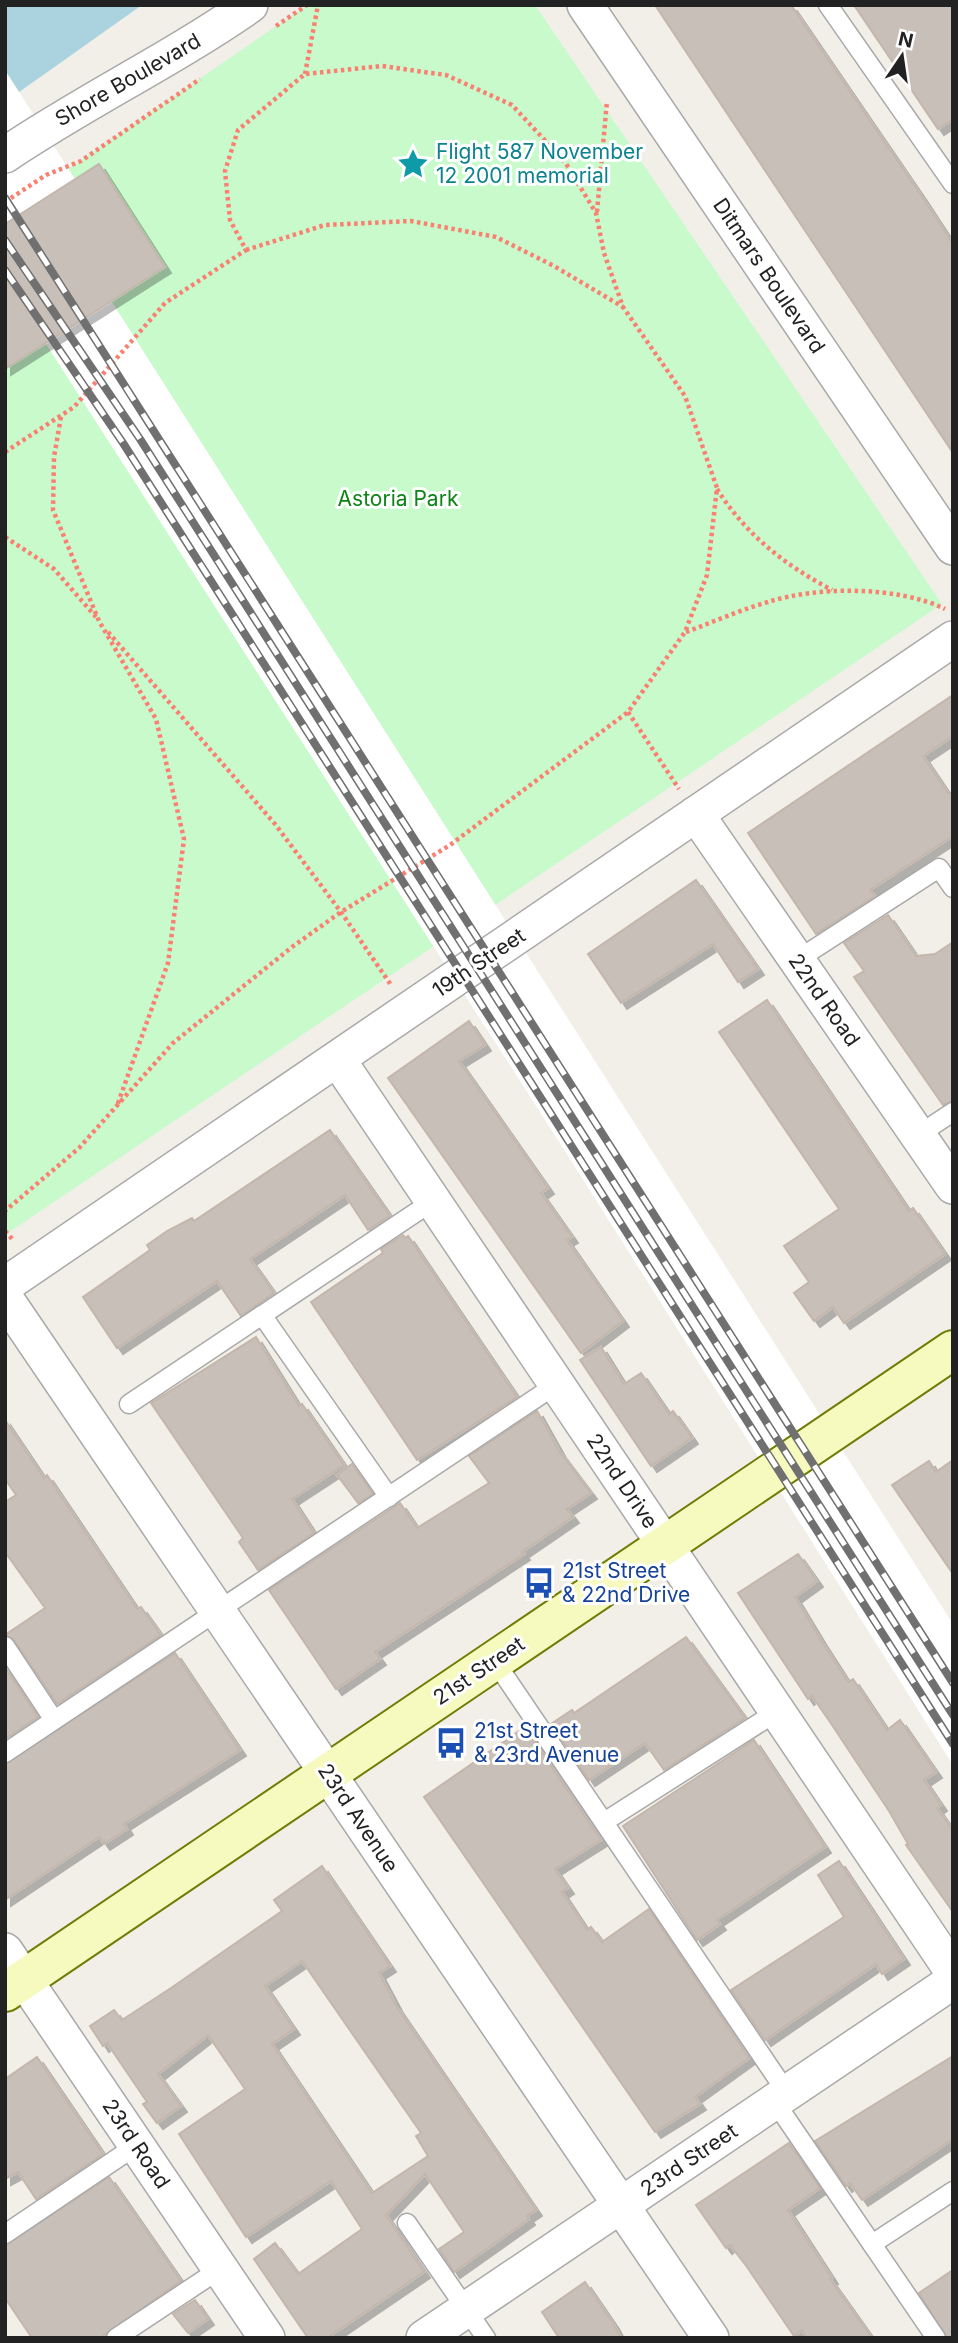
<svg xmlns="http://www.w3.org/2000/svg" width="958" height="2343" font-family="Inter,sans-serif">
  <defs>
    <filter id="shadow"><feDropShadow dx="6" dy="6" stdDeviation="0" flood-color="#0004"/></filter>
  </defs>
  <rect width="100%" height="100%" fill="#f2efe9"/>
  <polygon fill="#c8facc" points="307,5 535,5 942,604 5,1235 5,212"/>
  <polygon fill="#aad3df" points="5,5 142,5 5,102"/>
  <polygon fill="#fff" points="5,70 75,179 99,164 165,267 112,302 953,1624 953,1765 558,1140 46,344 5,369"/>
  <g fill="#c7bfb8" stroke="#c4b6ab" stroke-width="2" fill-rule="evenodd" filter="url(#shadow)">
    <polygon points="655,5 791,5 921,195 953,244 953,453"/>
    <polygon points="854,5 953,5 953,119 938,129"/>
    <polygon points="99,164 165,267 5,369 5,224"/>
    <polygon points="953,695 953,736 923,756 948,793 953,793 953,836 870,890 875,896 816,934 748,833"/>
    <polygon points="696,880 758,969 738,982 713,944 621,1003 588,954"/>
    <polygon points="888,915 916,956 935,954 953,942 953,1101 943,1105 854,977 864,971 844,943"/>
    <polygon points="767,1000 909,1211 913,1208 945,1254 844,1323 833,1307 814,1321 794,1293 809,1282 784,1246 839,1209 719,1032"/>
    <polygon points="469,1021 485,1045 459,1061 548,1188 541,1193 572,1237 567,1240 623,1321 581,1353 388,1078"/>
    <polygon points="330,1130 390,1216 368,1230 345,1195 250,1259 274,1293 241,1316 217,1281 117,1348 83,1297 150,1250 147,1245 167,1231 192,1218 194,1221"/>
    <polygon points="403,1235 405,1238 408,1236 517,1397 417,1460 311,1302 383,1253 381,1249"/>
    <polygon points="256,1337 299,1406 302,1404 344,1465 292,1499 314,1533 258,1570 239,1542 243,1538 151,1403"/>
    <polygon points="601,1347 624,1384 641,1373 669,1414 673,1411 692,1438 651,1466 580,1360"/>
    <polygon points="537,1411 560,1452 591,1493 567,1509 573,1517 522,1552 524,1554 375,1652 380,1659 336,1689 269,1590 400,1503 417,1528 489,1483 469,1456"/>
    <polygon points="5,1420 44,1478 47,1475 137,1609 141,1607 161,1635 57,1704 14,1640 5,1635 45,1608 5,1552 5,1502 16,1495 5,1479"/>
    <polygon points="953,1460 953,1574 892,1485 929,1461 936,1472"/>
    <polygon points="352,1464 373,1494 358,1503 337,1475"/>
    <polygon points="798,1554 817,1581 795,1597 821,1640 848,1682 853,1679 887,1730 900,1720 936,1772 924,1780 941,1805 937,1808 953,1830 953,1912 906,1845 908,1844 889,1811 830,1722 812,1696 808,1699 738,1593"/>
    <polygon points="686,1637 745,1718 664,1770 645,1743 589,1780 551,1724 572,1710 574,1713"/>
    <polygon points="175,1653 240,1750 124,1824 127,1829 104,1844 99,1837 5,1900 5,1764"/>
    <polygon points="5,1667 38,1717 5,1739"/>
    <polygon points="525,1727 601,1840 555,1869 568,1888 562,1892 587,1930 591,1927 602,1942 649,1909 749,2058 695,2097 700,2104 655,2132 424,1797"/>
    <polygon points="754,1740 825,1847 717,1920 720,1924 697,1940 623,1826"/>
    <polygon points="839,1861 904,1959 882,1974 876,1964 765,2040 731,1990 844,1917 818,1875"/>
    <path d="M322 1866 390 1966 379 1973 397 2007 536 2210 527 2216 529 2219 454 2272 439 2249 464 2232 425 2174 386 2215 424 2272 327 2338H308L254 2259 275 2243 298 2274 362 2229 331 2181 246 2237 179 2134 245 2089 208 2035 158 2074 181 2106 157 2123 143 2104 147 2102 107 2043 103 2046 90 2026 114 2010 122 2020 171 1988 282 1911 274 1900ZM302 1961 421 2133 416 2136 428 2156 372 2193 272 2044 294 2029 265 1986Z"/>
    <polygon points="953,2056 953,2139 862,2200 850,2183 846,2186 815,2141"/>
    <polygon points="37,2057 103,2154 36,2199 18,2172 5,2179 5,2079"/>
    <polygon points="789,2143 820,2188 788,2210 832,2278 830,2279 872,2338 807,2338 802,2330 794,2336 747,2267 730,2245 726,2248 696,2205"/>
    <polygon points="109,2177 181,2281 100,2338 32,2338 5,2298 5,2245"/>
    <polygon points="953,2270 953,2338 947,2338 919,2293"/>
    <polygon points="585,2282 613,2323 621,2338 559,2338 542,2312"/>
    <polygon points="195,2300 208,2319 188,2333 173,2314"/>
  </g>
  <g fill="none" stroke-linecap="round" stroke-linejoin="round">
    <defs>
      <g id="lane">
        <polyline points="828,5 953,184"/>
        <polyline points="797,960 939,868 953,888"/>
        <polyline points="918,1135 953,1112"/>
        <polyline points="262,1315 389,1497"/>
        <polyline points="129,1404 433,1201"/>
        <polyline points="5,1646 54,1720"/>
        <polyline points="494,1660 787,2093"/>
        <polyline points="5,1753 557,1384"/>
        <polyline points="604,1822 778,1711"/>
        <polyline points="775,2102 936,2338"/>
        <polyline points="407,2223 486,2338"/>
        <polyline points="5,2234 137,2145"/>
        <polyline points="872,2244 953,2191"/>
        <polyline points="116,2338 220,2269"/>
      </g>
      <g id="street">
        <polyline points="585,5 953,547"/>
        <path d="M5 155C85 101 171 60 250 5"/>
        <polyline points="696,814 953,1186"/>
        <polyline points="338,1060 953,1972"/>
        <polyline points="5,1285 953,639"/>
        <polyline points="5,1298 711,2338"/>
        <polyline points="5,1951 267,2338"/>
        <polyline points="424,2338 953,1981"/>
      </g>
      <polyline id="secondary" points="5,1992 953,1350"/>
    </defs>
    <use href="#lane" stroke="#a9a9a9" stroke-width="21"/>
    <use href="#street" stroke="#a9a9a9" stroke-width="38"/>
    <use href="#secondary" stroke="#707d05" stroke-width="42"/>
    <g stroke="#fa8072" stroke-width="4.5" stroke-dasharray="3.5 3.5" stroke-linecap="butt">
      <polyline points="276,26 307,5"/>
      <polyline points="305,74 318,5"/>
      <polyline points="5,202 46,175 81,161 200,79"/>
      <polyline points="597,212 607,101"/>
      <polyline points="246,250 325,225 411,221 496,237 554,266 623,307"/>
      <polyline points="61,417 54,457 53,510 99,621 156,719 184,839 168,963 117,1106"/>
      <polyline points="5,452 74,407 165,303 246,250 230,220 225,171 238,130 305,74 382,66 446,75 512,105 565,162 596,213 604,253 623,307 685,396 717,488 707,575 685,632 628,712 450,845 341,912 292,947 173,1043 79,1148 5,1211"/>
      <path d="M717 489C746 535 785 565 832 590"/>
      <polyline points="5,537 54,569 96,617"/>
      <polyline points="108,632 275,824 341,912 391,985"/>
      <path d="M686 632C713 622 740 610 768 602 818 586 898 586 945 609"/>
      <polyline points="628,712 679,789"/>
      <polyline points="5,1231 14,1241"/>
    </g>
    <use href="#lane" stroke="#fff" stroke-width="18"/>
    <use href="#street" stroke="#fff" stroke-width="35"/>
    <use href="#secondary" stroke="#f7fabf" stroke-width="38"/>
    <defs>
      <g id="rail">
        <polyline points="5,198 953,1683"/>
        <polyline points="5,240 140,439 953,1715"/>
        <polyline points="5,270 123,443 953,1744"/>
      </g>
    </defs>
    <use href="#rail" stroke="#707070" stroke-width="8"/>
    <use href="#rail" stroke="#fff" stroke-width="5" stroke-dasharray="16" stroke-linecap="butt"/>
  </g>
  <defs>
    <symbol id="sight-bare" viewBox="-9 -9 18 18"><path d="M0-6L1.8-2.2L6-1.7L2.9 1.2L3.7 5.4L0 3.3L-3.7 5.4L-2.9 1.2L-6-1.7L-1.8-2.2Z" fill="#0f9aa8" stroke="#fff" stroke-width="2.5" paint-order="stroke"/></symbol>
    <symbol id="bus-bare" viewBox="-9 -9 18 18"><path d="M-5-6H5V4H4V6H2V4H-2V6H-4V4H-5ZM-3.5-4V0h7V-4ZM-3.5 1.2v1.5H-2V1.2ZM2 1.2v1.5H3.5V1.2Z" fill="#1a4fb4" stroke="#fff" stroke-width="2.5" paint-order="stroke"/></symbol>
  </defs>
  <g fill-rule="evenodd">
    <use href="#sight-bare" x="391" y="142" width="44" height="44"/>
    <use href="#bus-bare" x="517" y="1561" width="44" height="44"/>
    <use href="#bus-bare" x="429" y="1721" width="44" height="44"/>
  </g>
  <g text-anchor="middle" stroke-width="6" stroke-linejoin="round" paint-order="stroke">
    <g font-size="21" fill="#222" stroke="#fff">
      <text transform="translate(128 80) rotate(-30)" y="7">Shore Boulevard</text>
      <text transform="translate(769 276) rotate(56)" y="7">Ditmars Boulevard</text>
      <text transform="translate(479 963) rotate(-34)" y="7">19th Street</text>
      <text transform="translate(824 1000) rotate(55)" y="7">22nd Road</text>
      <text transform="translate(622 1481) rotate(56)" y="7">22nd Drive</text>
      <text transform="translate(479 1671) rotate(-34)" y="7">21st Street</text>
      <text transform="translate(358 1818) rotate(56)" y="7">23rd Avenue</text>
      <text transform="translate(136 2144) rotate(56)" y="7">23rd Road</text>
      <text transform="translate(689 2160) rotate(-34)" y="7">23rd Street</text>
    </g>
    <g font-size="21" fill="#0d838f" stroke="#fff" text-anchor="start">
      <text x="436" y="159">Flight 587 November<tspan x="436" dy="24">12 2001 memorial</tspan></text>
    </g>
    <g font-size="21" fill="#0c8416" stroke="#fff">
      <text x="398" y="506">Astoria Park</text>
    </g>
    <g font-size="21" fill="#164399" stroke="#fff" text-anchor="start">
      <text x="562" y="1578">21st Street<tspan x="562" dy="24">&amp; 22nd Drive</tspan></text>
      <text x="474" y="1738">21st Street<tspan x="474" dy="24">&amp; 23rd Avenue</tspan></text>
    </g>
  </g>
  <rect width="958" height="2343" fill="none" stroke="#222222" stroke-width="14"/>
  <g transform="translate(902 56) rotate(13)" stroke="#ffffff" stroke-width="5" paint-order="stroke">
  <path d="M0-5L12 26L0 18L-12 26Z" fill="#222222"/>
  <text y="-10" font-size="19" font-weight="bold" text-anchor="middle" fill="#222222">N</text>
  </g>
</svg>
